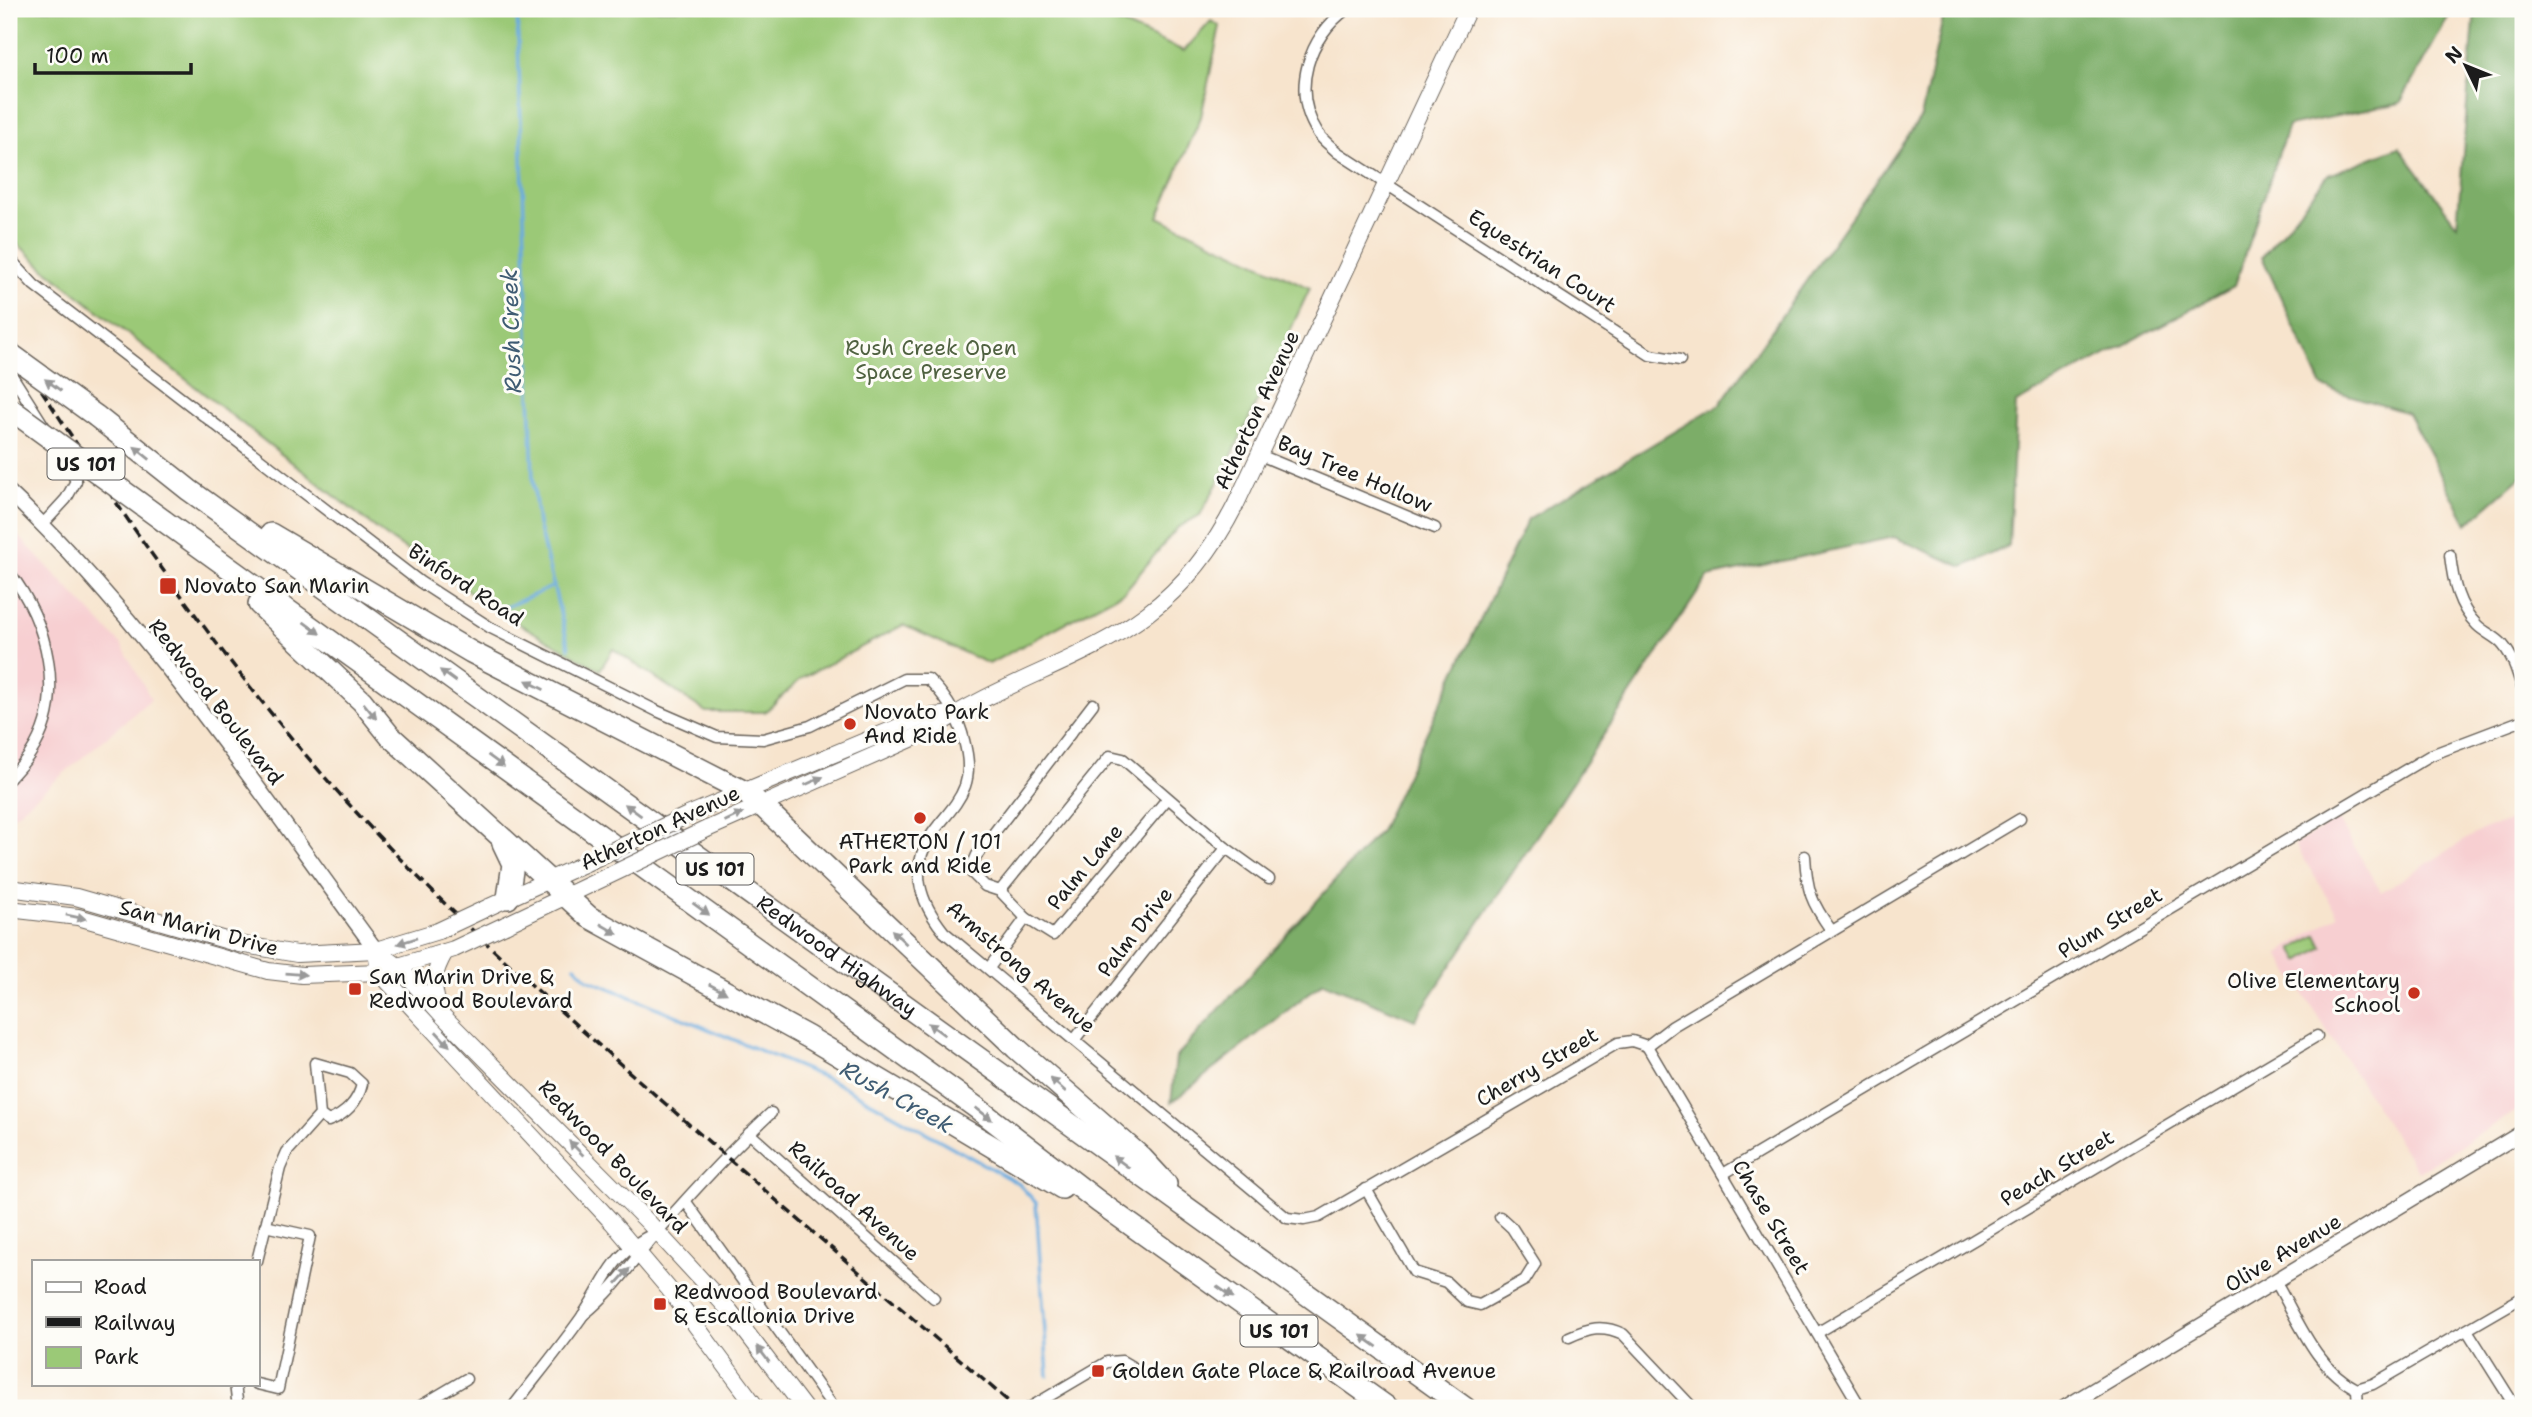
<svg xmlns="http://www.w3.org/2000/svg" width="2532" height="1417" font-family="'Shantell Sans',sans-serif">
  <rect width="100%" height="100%" fill="#fdfcf7"/>
  <filter id="ink" filterUnits="userSpaceOnUse"><feTurbulence type="fractalNoise" baseFrequency=".0143" numOctaves="2"/><feDisplacementMap in="SourceGraphic" scale="14" xChannelSelector="R" yChannelSelector="G"/><feConvolveMatrix kernelMatrix="1 2 1 2 8 2 1 2 1" color-interpolation-filters="sRGB"/></filter>
  <filter id="wash" filterUnits="userSpaceOnUse"><feTurbulence type="fractalNoise" baseFrequency=".00686" numOctaves="4" result="noise"/><feDisplacementMap in="SourceGraphic" scale="28" xChannelSelector="R" yChannelSelector="G"/><feGaussianBlur stdDeviation="1.57" result="paint"/><feColorMatrix in="noise" values="0 0 0 0 0 0 0 0 0 0 0 0 0 0 0 0 0 1.4 0 .05"/><feComposite in="paint" operator="in"/></filter>
  <g filter="url(#wash)">
    <rect width="100%" height="100%" fill="#f7e4cd"/>
    <g fill="#f7cfd1">
      <polygon points="9,526 121,644 151,699 9,820"/>
      <polygon points="2523,816 2523,1107 2418,1172 2278,954 2338,915 2295,844 2338,819 2381,892 2480,831"/>
    </g>
    <g fill="#9bc977" stroke="#5c724a" stroke-width="2">
      <polygon points="9,9 1087,9 1184,51 1211,21 1220,26 1201,117 1158,217 1310,288 1228,464 1200,515 1177,528 1125,591 989,664 903,625 802,678 765,712 706,712 613,649 600,670 514,621 387,537 45,269 9,236"/>
      <polygon points="2317,935 2323,947 2300,961 2293,949"/>
    </g>
    <g fill="#7cad68" stroke="#4c6442" stroke-width="2">
      <polygon points="1945,9 2453,9 2400,103 2288,126 2234,286 2016,403 2009,546 1963,567 1894,537 1708,577 1415,1020 1323,982 1171,1103 1176,1057 1380,831 1528,519 1720,404 1921,117"/>
      <polygon points="2475,9 2523,9 2523,475 2467,524 2408,413 2322,387 2262,257 2328,175 2399,147 2457,225"/>
    </g>
    <g fill="none" stroke-linecap="round" stroke-linejoin="round">
      <g stroke="#6aabde" stroke-width="3.5">
        <polyline points="517,9 533,480 538,524 569,648"/>
        <polyline points="497,611 554,586"/>
        <polyline points="575,966 588,979 833,1081 1019,1184 1036,1203 1048,1376"/>
        <polyline points="1055,1401 1057,1408"/>
      </g>
    </g>
  </g>
  <g filter="url(#ink)">
    <g fill="none" stroke-linecap="round" stroke-linejoin="round">
      <defs>
        <g id="minor">
          <path d="M1347 9C1309 36 1290 90 1318 133 1322 140 1331 146 1337 152L1650 355 1680 360"/>
          <path d="M9 258 34 285 420 582 491 628 657 711 717 737 763 739 810 726 904 679H928C945 695 955 711 962 733 967 750 971 768 965 786 958 805 943 818 932 834 908 869 920 902 944 932L1287 1218 1304 1220 1319 1217 1618 1043 1632 1041 1647 1046 1673 1026 2020 819"/>
          <polyline points="9,371 44,426"/>
          <polyline points="1260,455 1435,528"/>
          <polyline points="43,524 66,499 76,481 62,454"/>
          <path d="M2450 555C2453 582 2458 606 2477 625 2485 633 2497 637 2503 645 2514 658 2518 675 2523 690"/>
          <path d="M9 572C47 621 68 697 30 754 24 763 16 771 9 779"/>
          <polyline points="1168,798 1053,935 1026,918 1000,891 1110,756 1123,759 1226,848 1269,879"/>
          <path d="M1805 856C1807 891 1811 902 1831 930"/>
          <polyline points="1000,891 985,886 970,871 977,855 1093,704"/>
          <polyline points="989,968 1026,918"/>
          <polyline points="1075,1039 1226,848"/>
          <polyline points="1647,1046 1861,1408"/>
          <polyline points="749,1133 934,1298"/>
          <polyline points="1723,1174 2431,755 2523,720"/>
          <polyline points="1366,1189 1414,1272 1446,1282 1467,1302 1480,1305 1525,1280 1535,1264 1512,1228 1500,1217"/>
          <polyline points="686,1202 834,1408"/>
          <path d="M257 1261 280 1168 287 1152 320 1115 315 1063 350 1073 362 1084C358 1102 345 1115 328 1121L320 1115"/>
          <path d="M2276 1282C2298 1320 2316 1369 2357 1389L2373 1384 2523 1297"/>
          <path d="M583 1315C614 1290 634 1260 659 1230 694 1190 732 1149 771 1113"/>
          <polyline points="2467,1330 2516,1408"/>
          <polyline points="1817,1333 2317,1036"/>
          <path d="M1569 1337C1589 1328 1602 1324 1623 1334L1693 1408"/>
          <polyline points="235,1384 238,1408"/>
          <polyline points="257,1384 278,1389 310,1236 265,1226"/>
          <polyline points="2357,1389 2358,1408"/>
          <polyline points="417,1408 466,1379"/>
          <path d="M512 1408C535 1378 559 1349 581 1318 609 1278 608 1255 657 1232"/>
          <polyline points="1029,1408 1107,1362 1122,1361 1134,1368"/>
        </g>
        <g id="tertiary">
          <path d="M9 492C148 623 262 796 376 950"/>
          <polyline points="2064,1408 2523,1132"/>
        </g>
        <g id="secondary">
          <polyline points="688,815 920,718 950,714"/>
          <path d="M707 829 927 732C1050 650 1160 655 1236 504L1468 9"/>
          <polyline points="9,888 76,897 239,944 297,954 376,950 438,931"/>
          <polyline points="489,907 586,863"/>
          <polyline points="9,909 78,917 268,971 302,975 379,972 454,949"/>
          <polyline points="505,925 606,877"/>
          <polyline points="376,950 399,967 442,1015 648,1222 730,1311 804,1408"/>
          <polyline points="376,950 379,972 612,1222 668,1288 757,1408"/>
          <path d="M439 1008C431 984 433 973 445 952"/>
        </g>
        <g id="motorway">
          <path id="s1" d="M96 416 189 490 1465 1408"/>
          <polyline points="164,521 977,1108 1099,1202 1388,1408"/>
          <polyline points="271,534 471,652 743,791 760,804 1016,1048 1142,1158 1166,1184"/>
          <polyline points="259,604 362,701 390,736 589,917 808,1037 1062,1188"/>
          <polyline points="503,843 513,864 508,898"/>
        </g>
      </defs>
      <use href="#minor" stroke="#69625a" stroke-width="13"/>
      <use href="#tertiary" stroke="#69625a" stroke-width="17"/>
      <use href="#secondary" stroke="#69625a" stroke-width="18"/>
      <use href="#motorway" stroke="#69625a" stroke-width="24"/>
      <use href="#minor" stroke="#fff" stroke-width="10"/>
      <use href="#tertiary" stroke="#fff" stroke-width="14"/>
      <use href="#secondary" stroke="#fff" stroke-width="16"/>
      <use href="#motorway" stroke="#fff" stroke-width="21"/>
      <path stroke="#1c1c1c" stroke-width="3.5" stroke-dasharray="10 5" stroke-linecap="butt" d="M9 340C114 503 224 668 356 812 448 913 550 1002 652 1092 773 1198 895 1303 1016 1408"/>
      <defs>
        <g id="secondary-bridge">
          <polyline points="586,863 688,815"/>
          <polyline points="606,877 707,829"/>
          <polyline points="438,931 489,907"/>
          <polyline points="454,949 505,925"/>
        </g>
        <g id="motorway-bridge">
          <polyline points="9,353 96,416"/>
          <polyline points="9,408 164,521"/>
        </g>
      </defs>
      <use href="#secondary-bridge" stroke="#69625a" stroke-width="18" stroke-linecap="butt"/>
      <use href="#motorway-bridge" stroke="#69625a" stroke-width="24" stroke-linecap="butt"/>
      <use href="#secondary-bridge" stroke="#fff" stroke-width="16"/>
      <use href="#motorway-bridge" stroke="#fff" stroke-width="21"/>
    </g>
    <defs><path id="oneway-solid" d="M-6-.8H1V-3.2L6.5 0L1 3.2V.8H-6Z" transform="scale(1.75)"/></defs>
    <g fill="#999">
      <use href="#oneway-solid" transform="translate(53 385) rotate(-144)"/>
      <use href="#oneway-solid" transform="translate(142 453) rotate(-141)"/>
      <use href="#oneway-solid" transform="translate(312 628) rotate(36)"/>
      <use href="#oneway-solid" transform="translate(448 676) rotate(-144)"/>
      <use href="#oneway-solid" transform="translate(535 685) rotate(-153)"/>
      <use href="#oneway-solid" transform="translate(370 711) rotate(51)"/>
      <use href="#oneway-solid" transform="translate(496 761) rotate(36)"/>
      <use href="#oneway-solid" transform="translate(814 781) rotate(-24)"/>
      <use href="#oneway-solid" transform="translate(633 810) rotate(-144)"/>
      <use href="#oneway-solid" transform="translate(734 817) rotate(-25)"/>
      <use href="#oneway-solid" transform="translate(701 909) rotate(36)"/>
      <use href="#oneway-solid" transform="translate(76 917) rotate(12)"/>
      <use href="#oneway-solid" transform="translate(609 929) rotate(30)"/>
      <use href="#oneway-solid" transform="translate(899 937) rotate(-136)"/>
      <use href="#oneway-solid" transform="translate(407 941) rotate(163)"/>
      <use href="#oneway-solid" transform="translate(296 974) rotate(5)"/>
      <use href="#oneway-solid" transform="translate(718 989) rotate(28)"/>
      <use href="#oneway-solid" transform="translate(936 1029) rotate(-144)"/>
      <use href="#oneway-solid" transform="translate(443 1039) rotate(47)"/>
      <use href="#oneway-solid" transform="translate(1058 1085) rotate(-139)"/>
      <use href="#oneway-solid" transform="translate(984 1114) rotate(37)"/>
      <use href="#oneway-solid" transform="translate(576 1148) rotate(-135)"/>
      <use href="#oneway-solid" transform="translate(1121 1162) rotate(-144)"/>
      <use href="#oneway-solid" transform="translate(623 1276) rotate(-48)"/>
      <use href="#oneway-solid" transform="translate(1225 1292) rotate(35)"/>
      <use href="#oneway-solid" transform="translate(1369 1341) rotate(-145)"/>
      <use href="#oneway-solid" transform="translate(763 1354) rotate(-127)"/>
    </g>
  </g>
  <g fill="#c8321e" stroke="#fdfcf7" stroke-width="2.5">
    <rect x="159" y="577" width="18" height="18" rx="3.5"/>
    <circle cx="850" cy="724" r="7"/>
    <circle cx="920" cy="818" r="7"/>
    <rect x="348" y="982" width="14" height="14" rx="3.5"/>
    <circle cx="2414" cy="993" r="7"/>
    <rect x="653" y="1297" width="14" height="14" rx="3.5"/>
    <rect x="1091" y="1364" width="14" height="14" rx="3.5"/>
  </g>
  <g text-anchor="middle" stroke-width="6" stroke-linejoin="round" paint-order="stroke">
    <g fill="#fdfcf7" stroke="#605f5e" stroke-width="2">
      <rect x="47.5" y="448.5" width="77" height="31" rx="5"/>
      <rect x="676.5" y="853.5" width="77" height="31" rx="5"/>
      <rect x="1240.5" y="1315.5" width="77" height="31" rx="5"/>
    </g>
    <g font-size="19" font-weight="bold" fill="#1c1c1c">
      <text x="86" y="471">US 101</text>
      <text x="715" y="876">US 101</text>
      <text x="1279" y="1338">US 101</text>
    </g>
    <g font-size="21" fill="#1c1c1c" stroke="#fdfcf7">
      <text transform="translate(1542 261) rotate(33)" y="7">Equestrian Court</text>
      <text transform="translate(1257 410) rotate(-65)" y="7">Atherton Avenue</text>
      <text transform="translate(1355 474) rotate(23)" y="7">Bay Tree Hollow</text>
      <text transform="translate(466 585) rotate(33)" y="7">Binford Road</text>
      <text transform="translate(216 702) rotate(52)" y="7">Redwood Boulevard</text>
      <text transform="translate(660 828) rotate(-25)" y="7">Atherton Avenue</text>
      <text transform="translate(1085 867) rotate(-50)" y="7">Palm Lane</text>
      <text transform="translate(2110 923) rotate(-31)" y="7">Plum Street</text>
      <text transform="translate(199 928) rotate(15)" y="7">San Marin Drive</text>
      <text transform="translate(1135 932) rotate(-52)" y="7">Palm Drive</text>
      <text dy="7" stroke="none"><textPath href="#s1" startOffset="917">Redwood Highway</textPath></text>
      <text transform="translate(1021 967) rotate(41)" y="7">Armstrong Avenue</text>
      <text transform="translate(1537 1067) rotate(-30)" y="7">Cherry Street</text>
      <text transform="translate(613 1157) rotate(46)" y="7">Redwood Boulevard</text>
      <text transform="translate(2057 1168) rotate(-31)" y="7">Peach Street</text>
      <text transform="translate(854 1201) rotate(42)" y="7">Railroad Avenue</text>
      <text transform="translate(1771 1217) rotate(59)" y="7">Chase Street</text>
      <text transform="translate(2283 1253) rotate(-31)" y="7">Olive Avenue</text>
    </g>
    <g font-size="21" fill="#4f6140" stroke="#fdfcf7">
      <text x="931" y="355">Rush Creek Open<tspan x="931" dy="24">Space Preserve</tspan></text>
    </g>
    <g font-size="21" fill="#1c1c1c" stroke="#fdfcf7" text-anchor="start">
      <text x="184" y="593">Novato San Marin</text>
      <text x="864" y="719">Novato Park<tspan x="864" dy="24">And Ride</tspan></text>
      <text x="920" y="849" text-anchor="middle">ATHERTON / 101<tspan x="920" dy="24">Park and Ride</tspan></text>
      <text x="369" y="984">San Marin Drive &amp;<tspan x="369" dy="24">Redwood Boulevard</tspan></text>
      <text x="2400" y="988" text-anchor="end">Olive Elementary<tspan x="2400" dy="24">School</tspan></text>
      <text x="674" y="1299">Redwood Boulevard<tspan x="674" dy="24">&amp; Escallonia Drive</tspan></text>
      <text x="1112" y="1378">Golden Gate Place &amp; Railroad Avenue</text>
    </g>
    <g font-size="23" font-style="italic" fill="#3f5c73" stroke="#fdfcf7">
      <text transform="translate(511 331) rotate(-92)" y="8">Rush Creek</text>
      <text transform="translate(897 1097) rotate(29)" y="8">Rush Creek</text>
    </g>
  </g>
  <rect width="2532" height="1417" fill="none" stroke="#fdfcf7" stroke-width="35"/>
  <rect x="32" y="1260" width="228" height="126" fill="#fdfcf7" stroke="#a3a29f" stroke-width="2"/>
  <rect x="46" y="1282" width="35" height="10" fill="#ffffff" stroke="#a3a29f" stroke-width="2"/>
  <text x="94" y="1294" font-size="21" fill="#1c1c1c">Road</text>
  <rect x="46" y="1317" width="35" height="10" fill="#1c1c1c" stroke="#a3a29f" stroke-width="2"/>
  <text x="94" y="1330" font-size="21" fill="#1c1c1c">Railway</text>
  <rect x="46" y="1347" width="35" height="21" fill="#9bc977" stroke="#a3a29f" stroke-width="2"/>
  <text x="94" y="1364" font-size="21" fill="#1c1c1c">Park</text>
  <g transform="translate(2466 66) rotate(313)" stroke="#fdfcf7" stroke-width="5" paint-order="stroke">
  <path d="M0-5L12 26L0 18L-12 26Z" fill="#1c1c1c"/>
  <text y="-10" font-size="19" font-weight="bold" text-anchor="middle" fill="#1c1c1c">N</text>
  </g>
  <path d="M35 63v10h156v-10" fill="none" stroke="#1c1c1c" stroke-width="3.5"/>
  <text x="46" y="63" font-size="21" fill="#1c1c1c" stroke="#fdfcf7" stroke-width="5" paint-order="stroke">100 m</text>
</svg>
